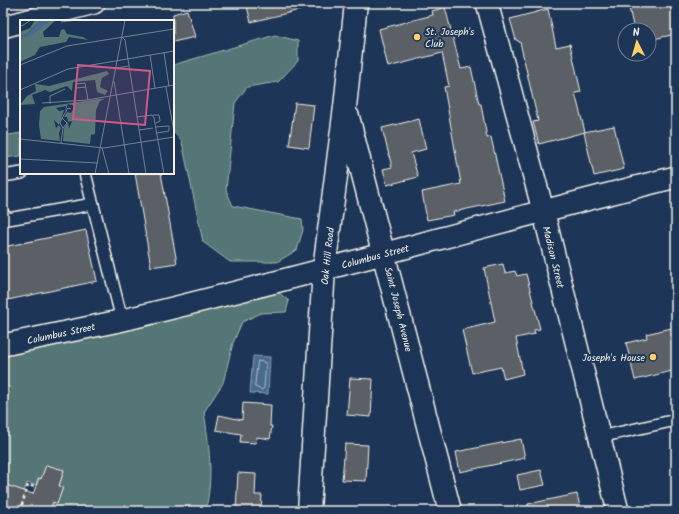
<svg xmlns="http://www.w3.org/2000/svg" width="679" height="514" font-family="Kalam,sans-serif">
  <rect width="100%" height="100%" fill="#1d3557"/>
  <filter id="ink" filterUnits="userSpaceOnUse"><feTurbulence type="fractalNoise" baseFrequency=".025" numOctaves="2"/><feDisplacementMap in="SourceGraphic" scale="8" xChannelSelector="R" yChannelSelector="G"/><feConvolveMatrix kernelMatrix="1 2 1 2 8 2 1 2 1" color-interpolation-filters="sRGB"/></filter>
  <g filter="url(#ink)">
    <g fill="#547676" stroke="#a4b4af">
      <polygon points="275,35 298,41 298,61 278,82 247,87 235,103 226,190 233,206 302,219 303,230 297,250 277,262 230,262 203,242 182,142 173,131 173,65"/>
      <polygon points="21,133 21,156 3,158 3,136"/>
      <path d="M278 292 289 301 286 312 261 313 242 322 233 343 223 383 204 412C209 444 214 480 205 511H50L53 502 57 504 63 487 59 486 64 471 47 465 41 479 38 478 36 485 27 483 18 511H3V505L7 506 3 484V407L12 388 3 386V350Z"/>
    </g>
    <polygon fill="#476a8e" stroke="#8ca0b2" points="253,356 270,357 268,394 250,393"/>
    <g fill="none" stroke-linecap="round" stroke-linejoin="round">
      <polygon stroke="#afbbc4" stroke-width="1" points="258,361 266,363 264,388 262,390 255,387"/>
    </g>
    <g fill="#5a6066" stroke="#f4f1e8">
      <polygon points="246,3 304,3 304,9 251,22"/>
      <polygon points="628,3 676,3 676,34 649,40 649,30 634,30"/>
      <polygon points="445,7 461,69 471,67 479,104 481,104 487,138 491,137 505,201 453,212 454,215 427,220 422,192 461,184 444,87 449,86 442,53 388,67 379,29 433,15 432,11"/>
      <polygon points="548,9 556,47 570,44 581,92 575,93 585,132 539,144 533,122 538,121 520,42 516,40 510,19"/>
      <polygon points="187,10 195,37 173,42 173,14"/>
      <polygon points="295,103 314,105 309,148 289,145"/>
      <polygon points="419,119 426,149 411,153 418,177 387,185 383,169 392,167 382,128"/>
      <polygon points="614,126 624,169 594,176 584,132"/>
      <polygon points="135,173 161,173 177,263 151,267"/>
      <polygon points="86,230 97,281 3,301 3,247"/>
      <polygon points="503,264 505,273 515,271 517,276 526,274 540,329 534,330 535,334 516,338 523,374 504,379 501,367 472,373 462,330 495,322 484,268"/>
      <polygon points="676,327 676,370 635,380 626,343 647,338 646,334"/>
      <polygon points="350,378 373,379 371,417 347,415"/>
      <polygon points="243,403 271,405 270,426 272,426 270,439 257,437 256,443 240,442 241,434 216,430 219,415 242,420"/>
      <polygon points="521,439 525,458 460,472 456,452"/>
      <polygon points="345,444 368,445 366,481 342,480"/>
      <polygon points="46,465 64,470 59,486 63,487 57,504 53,502 50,511 20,511 3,505 3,484 33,494 39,478 41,479"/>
      <polygon points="541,470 545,485 520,490 517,475"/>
      <polygon points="238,473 256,474 255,495 262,495 261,511 236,511"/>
      <polygon points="577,494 581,511 528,511 528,504"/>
    </g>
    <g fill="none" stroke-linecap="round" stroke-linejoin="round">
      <defs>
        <g id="lane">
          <polyline points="85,173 122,320"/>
          <polyline points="3,176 22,173"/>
          <polyline points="3,214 8,219 93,204"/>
          <polyline points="600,437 676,420"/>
        </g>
        <g id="street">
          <polyline points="487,3 543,210 618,511"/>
          <polyline points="25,21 94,3"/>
          <polyline points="3,27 21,22"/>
          <path d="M3 345C42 337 81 329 119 321 306 277 490 223 676 177"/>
        </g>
        <g id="secondary">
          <polyline points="348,117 450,511"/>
          <polyline points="309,511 324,269 345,107 356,3"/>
        </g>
      </defs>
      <use href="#lane" stroke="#f4f1e8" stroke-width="14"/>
      <use href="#street" stroke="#f4f1e8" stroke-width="24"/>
      <use href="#secondary" stroke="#f4f1e8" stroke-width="25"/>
      <polyline stroke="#f4f1e8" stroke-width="2.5" stroke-dasharray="3 3" stroke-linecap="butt" points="20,511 28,485 35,487"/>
      <use href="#lane" stroke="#1d3557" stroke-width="11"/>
      <use href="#street" stroke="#1d3557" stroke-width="21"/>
      <use href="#secondary" stroke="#1d3557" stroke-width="22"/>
    </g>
  </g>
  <g fill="#ffd166" stroke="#1d3557" stroke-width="1.5">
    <circle cx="417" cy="37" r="4"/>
    <circle cx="653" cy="357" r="4"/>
  </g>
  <g text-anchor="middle" stroke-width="4" stroke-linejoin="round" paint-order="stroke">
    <g font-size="10" fill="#f4f1e8" stroke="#1d3557" text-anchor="start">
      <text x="425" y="35">St. Joseph's<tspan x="425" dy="12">Club</tspan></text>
      <text x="645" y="361" text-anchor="end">Joseph's House</text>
    </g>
    <g font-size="10" fill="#f4f1e8" stroke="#1d3557">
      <text transform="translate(327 256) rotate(-84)" y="4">Oak Hill Road</text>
      <text transform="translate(375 256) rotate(-15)" y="4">Columbus Street</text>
      <text transform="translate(554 257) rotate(76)" y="4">Madison Street</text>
      <text transform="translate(399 309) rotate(76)" y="4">Saint Joseph Avenue</text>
      <text transform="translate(61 333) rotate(-12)" y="4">Columbus Street</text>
    </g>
  </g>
  <g transform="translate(20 20)">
    <rect width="154" height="154" fill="#1d3557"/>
    <path d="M15 0H21L7 14 0 16V12L10 8ZM31 0H36L23 12 24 17H39L41 10 44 9 47 14 63 17 68 20 49 17 46 22 20 27 15 35 0 42V20ZM87 51 89 54 82 58 80 67 88 71 85 75 77 72 75 60 53 62 52 71 47 66 30 72 25 70 12 75 15 84 0 85 7 76 16 71 15 64 29 66ZM78 79H85L80 81 76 90 75 114 71 115 70 124 43 121 44 108 48 102 49 109 52 101 48 102 47 97H44L47 92 51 93 55 86 48 84 45 92 46 86 36 88 39 91 44 90 39 105 34 100 36 108 39 105 41 108 39 113 36 112 39 113 40 121 21 119 19 105 20 91 24 87Z" fill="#547676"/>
    <path d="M21 0H31L12 15 0 20V16L7 14Z" fill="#476a8e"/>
    <path fill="none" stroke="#738091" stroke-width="1" d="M41 2 57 0M0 4 2 6 11 0M102 17 105 20 126 154M144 33 149 66M130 35 135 68M0 45 47 26 154 9M96 48 109 46M94 61 109 154M66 67 56 68V64L65 63 68 80M146 67 154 112M0 70 48 49 154 31M22 83 67 80 154 65M30 84V76L45 69M133 95H139L140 101 136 103M117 97 132 95 134 98 144 154M42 98 48 88 51 89M136 107 149 106V111L137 113M119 110 133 108M0 119 84 128 154 117M41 123 43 108 47 103 42 98 40 103 43 108M82 128 89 154M0 139 78 143M75 154 105 0"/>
    <path fill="#d15985" fill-opacity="0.15" stroke="#d15985" stroke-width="2" d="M58 45 130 51 125 105 53 99Z"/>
    <rect width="154" height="154" fill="none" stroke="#f4f1e8" stroke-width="2"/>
  </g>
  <rect width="679" height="514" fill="none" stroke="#1d3557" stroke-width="16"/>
  <rect x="8" y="8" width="663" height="498" fill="none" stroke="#f4f1e8" stroke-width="1.5" filter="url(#ink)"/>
  <g transform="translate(637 42) rotate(355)"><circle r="19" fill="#1d3557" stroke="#738091"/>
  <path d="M0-3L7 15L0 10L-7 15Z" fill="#ffd166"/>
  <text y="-6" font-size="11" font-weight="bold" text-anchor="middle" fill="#f4f1e8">N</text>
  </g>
</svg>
